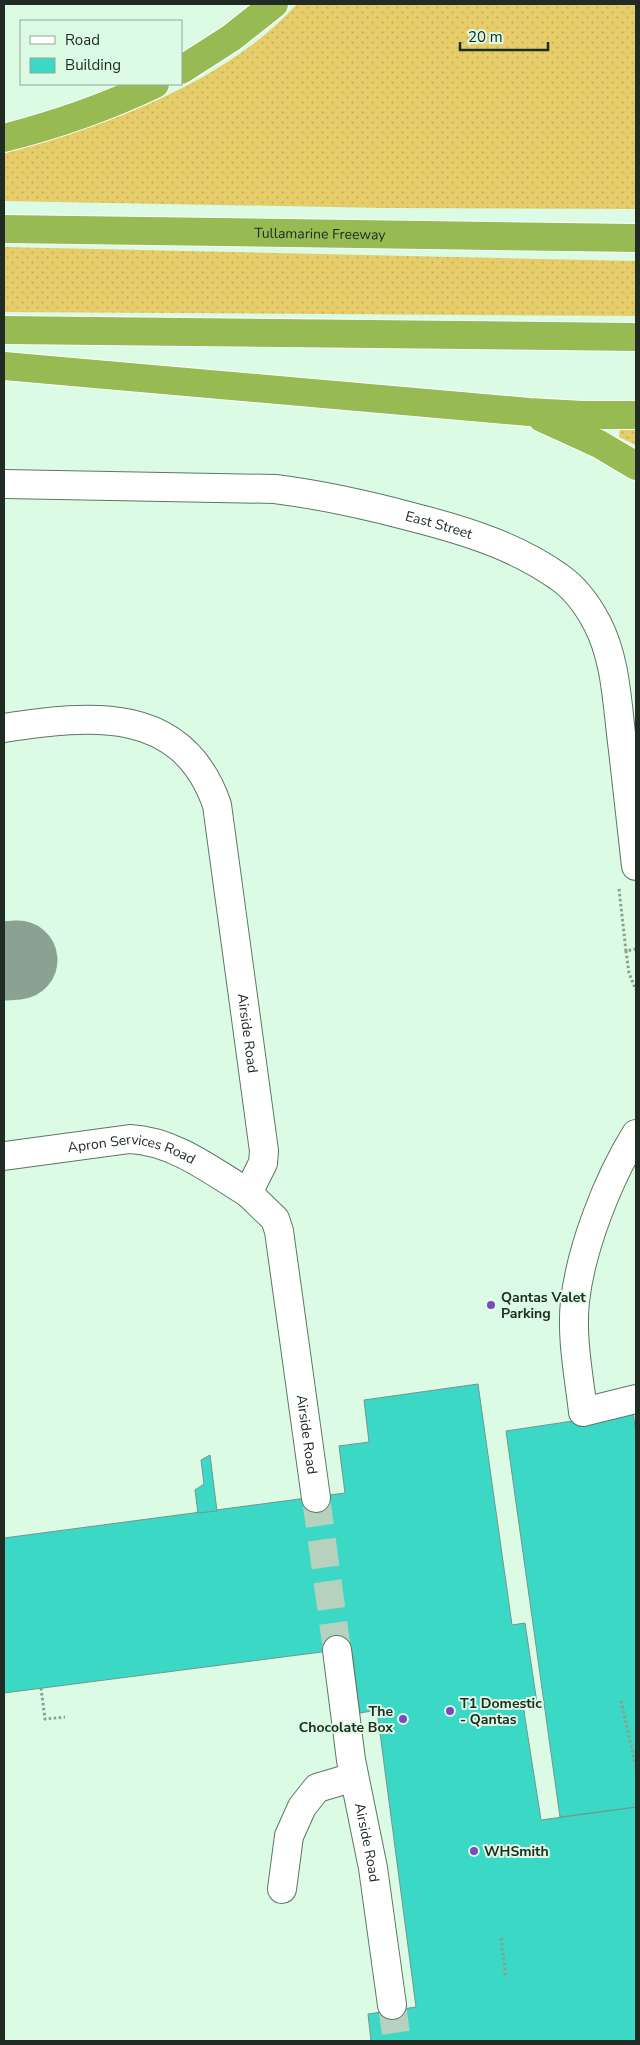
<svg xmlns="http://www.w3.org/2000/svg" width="640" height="2045" font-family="'Nunito Sans',sans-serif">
  <defs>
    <pattern id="grass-dots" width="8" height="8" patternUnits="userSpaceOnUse" patternTransform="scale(1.25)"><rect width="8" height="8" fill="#e6cd6a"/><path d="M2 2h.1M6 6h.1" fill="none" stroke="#c5b05c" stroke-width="1.8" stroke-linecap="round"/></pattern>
  </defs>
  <rect width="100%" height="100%" fill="#dcfbe5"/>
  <g fill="url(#grass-dots)">
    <path d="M297 4H636V209L385 208 4 201V149C32 142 61 136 89 127 161 103 246 61 297 4Z"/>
    <polygon points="4,247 636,261 636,316 4,312"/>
    <polygon points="620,427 636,427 636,445 619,437"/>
  </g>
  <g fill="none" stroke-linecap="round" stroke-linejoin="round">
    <polyline stroke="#8ba292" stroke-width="79" points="4,961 18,960"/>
  </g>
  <g fill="#3bd8c6" stroke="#709791">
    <polygon points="478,1384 512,1625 525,1623 537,1703 523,1705 541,1820 636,1807 636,2041 371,2041 368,2014 416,2007 377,1710 360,1713 352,1651 345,1649 4,1693 4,1538 345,1493 339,1446 369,1442 364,1400"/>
    <polygon points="633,1412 636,1433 636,1807 560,1817 506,1431"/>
    <polygon points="210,1455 217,1511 198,1513 195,1490 204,1484 201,1460"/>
  </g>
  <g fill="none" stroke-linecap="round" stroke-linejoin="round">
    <g stroke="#b6d2be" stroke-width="28" stroke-dasharray="28 14" stroke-linecap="butt">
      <polyline points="316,1498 337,1650"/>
      <polyline points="392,2005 397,2041"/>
    </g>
    <defs>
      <g id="minor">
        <path id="s1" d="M4 484 275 489C322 495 367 505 412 517 463 530 516 546 559 577 575 588 588 606 597 623 616 659 617 703 622 742 627 783 631 824 636 866"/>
        <path id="s2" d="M4 728C90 715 182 704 217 805L264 1151 263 1163 248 1193 275 1219 279 1231 316 1498"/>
        <path d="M636 1134C608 1179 581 1248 575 1301 571 1338 579 1376 583 1412L636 1399"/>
        <path id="s3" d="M4 1156 130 1139C174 1141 212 1171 248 1193"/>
        <path id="s4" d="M337 1650 351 1760 373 1868 392 2005"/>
        <polyline points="282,1889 289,1836 302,1807 317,1788 354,1777"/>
      </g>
      <g id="highway">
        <polyline points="181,70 231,38 274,4"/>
        <path d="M4 138C55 125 107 107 155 84"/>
        <path id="s5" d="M4 229 636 238"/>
        <polyline points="4,330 636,337"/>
        <polyline points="4,366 529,412 583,415 636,415"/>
        <polyline points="542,418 599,444 636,466"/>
      </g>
    </defs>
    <use href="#minor" stroke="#5b7763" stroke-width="30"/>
    <use href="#highway" stroke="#fff" stroke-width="30"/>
    <g stroke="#89a08f" stroke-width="3" stroke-dasharray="2.5 2.5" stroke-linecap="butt">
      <polyline points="619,889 626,951"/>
      <polyline points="636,949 626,951 629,973 636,990"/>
      <polyline points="41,1688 45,1719 65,1717"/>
      <polyline points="621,1701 636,1767"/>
      <polyline points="501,1938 506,1978"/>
    </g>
    <use href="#minor" stroke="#fff" stroke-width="28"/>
    <use href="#highway" stroke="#98ba53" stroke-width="28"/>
  </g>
  <g fill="#7e49c0" stroke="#dcfbe5" stroke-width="2">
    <circle cx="491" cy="1305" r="5"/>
    <circle cx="450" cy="1711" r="5"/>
    <circle cx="403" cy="1719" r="5"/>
    <circle cx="474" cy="1851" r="5"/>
  </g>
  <g text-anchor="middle" stroke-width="4" stroke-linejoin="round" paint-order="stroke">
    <g font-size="14" fill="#202c23" stroke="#dcfbe5">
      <text dy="5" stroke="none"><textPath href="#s5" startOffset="316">Tullamarine Freeway</textPath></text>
      <text dy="5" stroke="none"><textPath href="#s1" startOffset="439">East Street</textPath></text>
      <text dy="5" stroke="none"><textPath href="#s2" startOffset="482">Airside Road</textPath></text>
      <text dy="5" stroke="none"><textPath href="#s3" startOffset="130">Apron Services Road</textPath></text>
      <text dy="5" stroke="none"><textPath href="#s2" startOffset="902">Airside Road</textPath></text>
      <text dy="5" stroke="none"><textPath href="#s4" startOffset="195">Airside Road</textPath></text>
    </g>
    <g font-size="14" font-weight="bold" fill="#202c23" stroke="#dcfbe5" text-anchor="start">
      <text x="501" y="1302">Qantas Valet<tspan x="501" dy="16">Parking</tspan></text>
      <text x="460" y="1708">T1 Domestic<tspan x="460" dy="16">- Qantas</tspan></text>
      <text x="393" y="1716" text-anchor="end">The<tspan x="393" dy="16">Chocolate Box</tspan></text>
      <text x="484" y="1856">WHSmith</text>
    </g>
  </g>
  <rect width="640" height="2045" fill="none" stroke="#202c23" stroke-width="10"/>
  <rect x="20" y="20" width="162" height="65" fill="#dcfbe5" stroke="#91a897"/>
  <rect x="30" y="36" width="25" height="8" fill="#ffffff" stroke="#91a897"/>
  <text x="65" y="45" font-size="15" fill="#202c23">Road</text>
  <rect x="30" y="58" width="25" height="15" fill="#3bd8c6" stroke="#91a897"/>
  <text x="65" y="70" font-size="15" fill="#202c23">Building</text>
  <path d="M460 42v8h88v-8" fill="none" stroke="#202c23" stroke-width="2.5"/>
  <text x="468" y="42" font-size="15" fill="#202c23" stroke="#dcfbe5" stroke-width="4" paint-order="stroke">20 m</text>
</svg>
